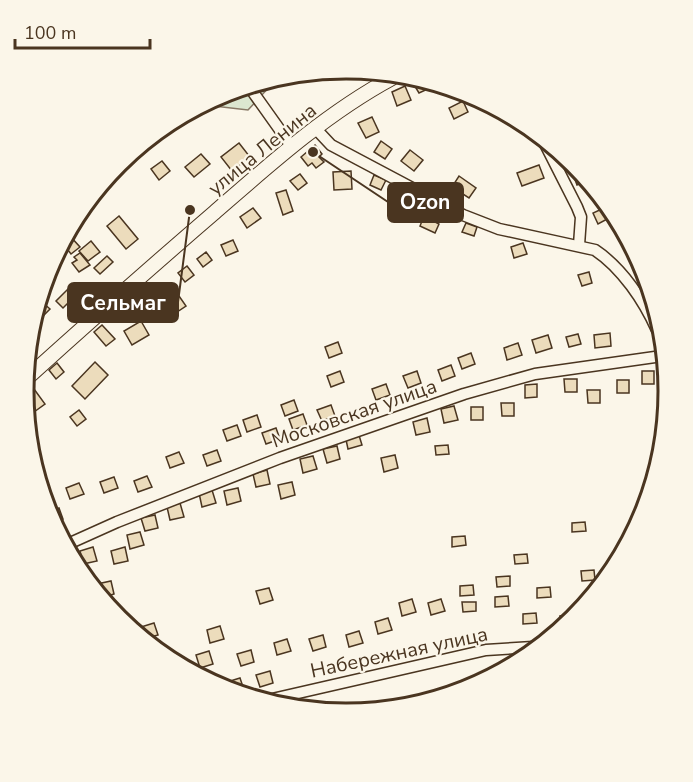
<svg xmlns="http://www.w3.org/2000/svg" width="693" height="782" font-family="'Nunito Sans',sans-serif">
  <rect width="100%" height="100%" fill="#fbf6e9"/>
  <polygon fill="#dce7d0" stroke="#887966" stroke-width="1.5" points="272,84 248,110 205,105 223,93"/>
  <g fill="#ecdcbc" stroke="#4a3520" stroke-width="1.5">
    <polygon points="415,82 428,85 430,88 419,93 413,83"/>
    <polygon points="405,86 411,100 397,106 392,92"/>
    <polygon points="463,101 468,112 454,119 449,108"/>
    <polygon points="372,117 379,132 366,138 358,123"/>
    <polygon points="381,141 392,149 385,159 374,152"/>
    <polygon points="239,143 250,157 232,171 221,157"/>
    <polygon points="315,145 322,154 319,157 324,162 316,168 312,163 308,166 301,157"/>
    <polygon points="410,150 423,160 414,171 401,161"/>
    <polygon points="201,154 210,164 194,177 185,167"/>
    <polygon points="162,161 170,171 159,180 151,169"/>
    <polygon points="539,165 544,178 522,186 517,173"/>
    <polygon points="351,171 352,189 334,190 333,172"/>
    <polygon points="580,171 587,181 577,185 573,174"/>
    <polygon points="300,174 307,183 298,190 290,181"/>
    <polygon points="374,175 386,180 381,190 370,185"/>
    <polygon points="459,176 476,188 469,198 452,187"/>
    <polygon points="286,190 293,211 283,215 276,193"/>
    <polygon points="253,208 261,218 247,228 240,217"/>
    <polygon points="604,208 611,217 598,224 593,213"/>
    <polygon points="119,216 138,239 126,249 107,226"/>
    <polygon points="424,216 439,224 435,233 420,226"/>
    <polygon points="466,223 477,227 474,236 462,232"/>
    <polygon points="73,231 74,233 70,236 80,247 71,254 64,245"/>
    <polygon points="233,240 238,251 226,256 221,245"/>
    <polygon points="91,241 100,252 88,261 79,251"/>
    <polygon points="627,241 639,259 633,263 622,244"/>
    <polygon points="523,243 527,254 514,258 511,247"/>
    <polygon points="206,252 212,260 203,267 197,259"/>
    <polygon points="80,253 90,265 79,272 72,263 77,260 74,257"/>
    <polygon points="107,256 113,262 100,274 94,268"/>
    <polygon points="187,266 194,275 185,282 178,273"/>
    <polygon points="589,272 592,283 582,286 578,275"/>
    <polygon points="67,290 74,297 63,308 56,301"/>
    <polygon points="179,296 186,306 177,312 170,303"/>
    <polygon points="42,302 50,309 39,320 38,320"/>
    <polygon points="141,321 149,335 132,345 124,331"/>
    <polygon points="102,325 115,339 106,346 94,332"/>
    <polygon points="610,333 611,346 595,348 594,335"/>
    <polygon points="578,334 581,344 569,347 566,337"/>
    <polygon points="548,335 552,348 536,353 532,340"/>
    <polygon points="338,342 342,353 329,358 325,347"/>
    <polygon points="518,343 522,355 507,360 504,348"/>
    <polygon points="471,353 475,364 462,369 458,358"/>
    <polygon points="95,362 108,375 85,399 72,386"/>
    <polygon points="57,363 64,372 56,379 49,370"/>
    <polygon points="451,365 455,376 442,381 438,370"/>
    <polygon points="340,371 344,382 331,387 327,376"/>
    <polygon points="417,371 421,383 408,388 403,376"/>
    <rect x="642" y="371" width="12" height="13"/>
    <polygon points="564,379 577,379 577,392 565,392"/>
    <rect x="617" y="380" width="12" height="13"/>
    <polygon points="386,384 390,395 376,400 372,389"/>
    <polygon points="537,384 537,397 525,398 525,385"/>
    <polygon points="34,389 45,404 34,412 25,396"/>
    <polygon points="587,390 600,390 600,403 588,403"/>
    <polygon points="294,400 298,411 285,416 281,405"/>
    <polygon points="501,403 514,403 514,416 502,416"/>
    <polygon points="331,405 335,416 322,421 317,410"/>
    <polygon points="454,406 458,420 444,423 441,409"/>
    <rect x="471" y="407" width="12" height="13"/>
    <polygon points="79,410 86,419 77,426 70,417"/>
    <polygon points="303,414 307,425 293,430 289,419"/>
    <polygon points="257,415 261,427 247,432 243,420"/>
    <polygon points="427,418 430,432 416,435 413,422"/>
    <polygon points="237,425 241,436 227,441 223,430"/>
    <polygon points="276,428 280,439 266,444 262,433"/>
    <polygon points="358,432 362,445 348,449 345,435"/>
    <polygon points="448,445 449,454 436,455 435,446"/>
    <polygon points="337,446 340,459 327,463 323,449"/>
    <polygon points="217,450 221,461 207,466 203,455"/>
    <polygon points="179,452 184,463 170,468 166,457"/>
    <polygon points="395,455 398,468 384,472 381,458"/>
    <polygon points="313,456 317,469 303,473 300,459"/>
    <polygon points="267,470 270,484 256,487 253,474"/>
    <polygon points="147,476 152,487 138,492 134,481"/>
    <polygon points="114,477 118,488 104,493 100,482"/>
    <polygon points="292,482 295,495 281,499 278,485"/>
    <polygon points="79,483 84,494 70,499 66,488"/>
    <polygon points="238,488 241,501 227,505 224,491"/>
    <polygon points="212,490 216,503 202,507 199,493"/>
    <polygon points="180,503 184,517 170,520 167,507"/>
    <polygon points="59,508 63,519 54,523 48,512"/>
    <polygon points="155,515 158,528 145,531 141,518"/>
    <polygon points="585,522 586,531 572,532 572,523"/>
    <polygon points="140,532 144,545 130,549 127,535"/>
    <polygon points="465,536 466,545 452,547 452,537"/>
    <polygon points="93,547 97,561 83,564 80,551"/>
    <polygon points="125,547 128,561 114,564 111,551"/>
    <polygon points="527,554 528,563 515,564 514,555"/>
    <polygon points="594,570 595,580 582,581 581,571"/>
    <polygon points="510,576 510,586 497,587 496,577"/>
    <polygon points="111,581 114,594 104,597 97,584"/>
    <polygon points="473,585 474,595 460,596 460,586"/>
    <polygon points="550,587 551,597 537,598 537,588"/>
    <polygon points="269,588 273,600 260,604 256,591"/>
    <polygon points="508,596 509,606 495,607 495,597"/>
    <polygon points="412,599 416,612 402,616 399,603"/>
    <polygon points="441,599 445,611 431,615 428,603"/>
    <polygon points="462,602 476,602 476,611 463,612"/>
    <polygon points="536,613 537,623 523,624 523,614"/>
    <polygon points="573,615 574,620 565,625 561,626 560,616"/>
    <polygon points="388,618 392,630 378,634 375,622"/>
    <polygon points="154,623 158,635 147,638 143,636 141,627"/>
    <polygon points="220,626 224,639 210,643 207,630"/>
    <polygon points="359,631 363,643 349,647 346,635"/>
    <polygon points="323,635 326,647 313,651 309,639"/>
    <polygon points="287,639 291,651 277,655 274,643"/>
    <polygon points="251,650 254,662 241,666 237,654"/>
    <polygon points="209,651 213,664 200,668 196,655"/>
    <polygon points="270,671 273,683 260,687 256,675"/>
    <polygon points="240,678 244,690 238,692 229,690 227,682"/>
  </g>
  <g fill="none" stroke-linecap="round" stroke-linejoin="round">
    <defs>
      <g id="minor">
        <polyline points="250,88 292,147"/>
        <path d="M316 129 331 145 463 215 499 229 595 250C622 268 644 301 657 330"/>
        <polyline points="544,142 577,207 581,217 579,245"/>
        <polyline points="68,544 117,522 280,458 464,394 535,374 662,356"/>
        <polyline points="272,699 486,650 533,647"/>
      </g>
      <path id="major" d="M27 378C89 322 151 267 215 212 270 164 327 113 392 78"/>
    </defs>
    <use href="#minor" stroke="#4a3520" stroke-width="13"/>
    <use href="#major" stroke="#4a3520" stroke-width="16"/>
    <use href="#minor" stroke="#fbf6e9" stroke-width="10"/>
    <use href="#major" stroke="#fbf6e9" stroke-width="14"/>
  </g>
  <g text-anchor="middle" stroke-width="4.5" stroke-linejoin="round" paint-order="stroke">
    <g font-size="20" fill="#4a3520" stroke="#fbf6e9">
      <text transform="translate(262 149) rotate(-39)" y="7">улица Ленина</text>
      <text transform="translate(354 413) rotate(-19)" y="7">Московская улица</text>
      <text transform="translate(399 652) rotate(-12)" y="7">Набережная улица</text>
    </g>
  </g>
  <path d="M0 0H693V782H0ZM34 391a312 312 0 1 1 624 0a312 312 0 1 1-624 0Z" fill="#fbf6e9" fill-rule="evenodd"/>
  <path fill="none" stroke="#4a3520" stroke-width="3" d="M34 391a312 312 0 1 1 624 0a312 312 0 1 1-624 0Z"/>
  <path fill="none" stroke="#4a3520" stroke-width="2" d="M313 152L388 202M190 210L178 302"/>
  <g fill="#4a3520" stroke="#fbf6e9" stroke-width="2">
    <circle cx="313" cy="152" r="6"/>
    <circle cx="190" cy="210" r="6"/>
  </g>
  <g fill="#4a3520" stroke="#4a3520" stroke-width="2">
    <rect x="388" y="183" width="75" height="39" rx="6"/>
    <rect x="68" y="283" width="110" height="39" rx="6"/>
  </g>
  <g font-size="21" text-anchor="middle" font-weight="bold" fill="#fff">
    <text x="425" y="209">Ozon</text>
    <text x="123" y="310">Сельмаг</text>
  </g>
  <path d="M15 39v9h135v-9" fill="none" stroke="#4a3520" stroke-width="3"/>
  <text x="24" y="39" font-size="18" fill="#4a3520" stroke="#fbf6e9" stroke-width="4.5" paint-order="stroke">100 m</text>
</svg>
